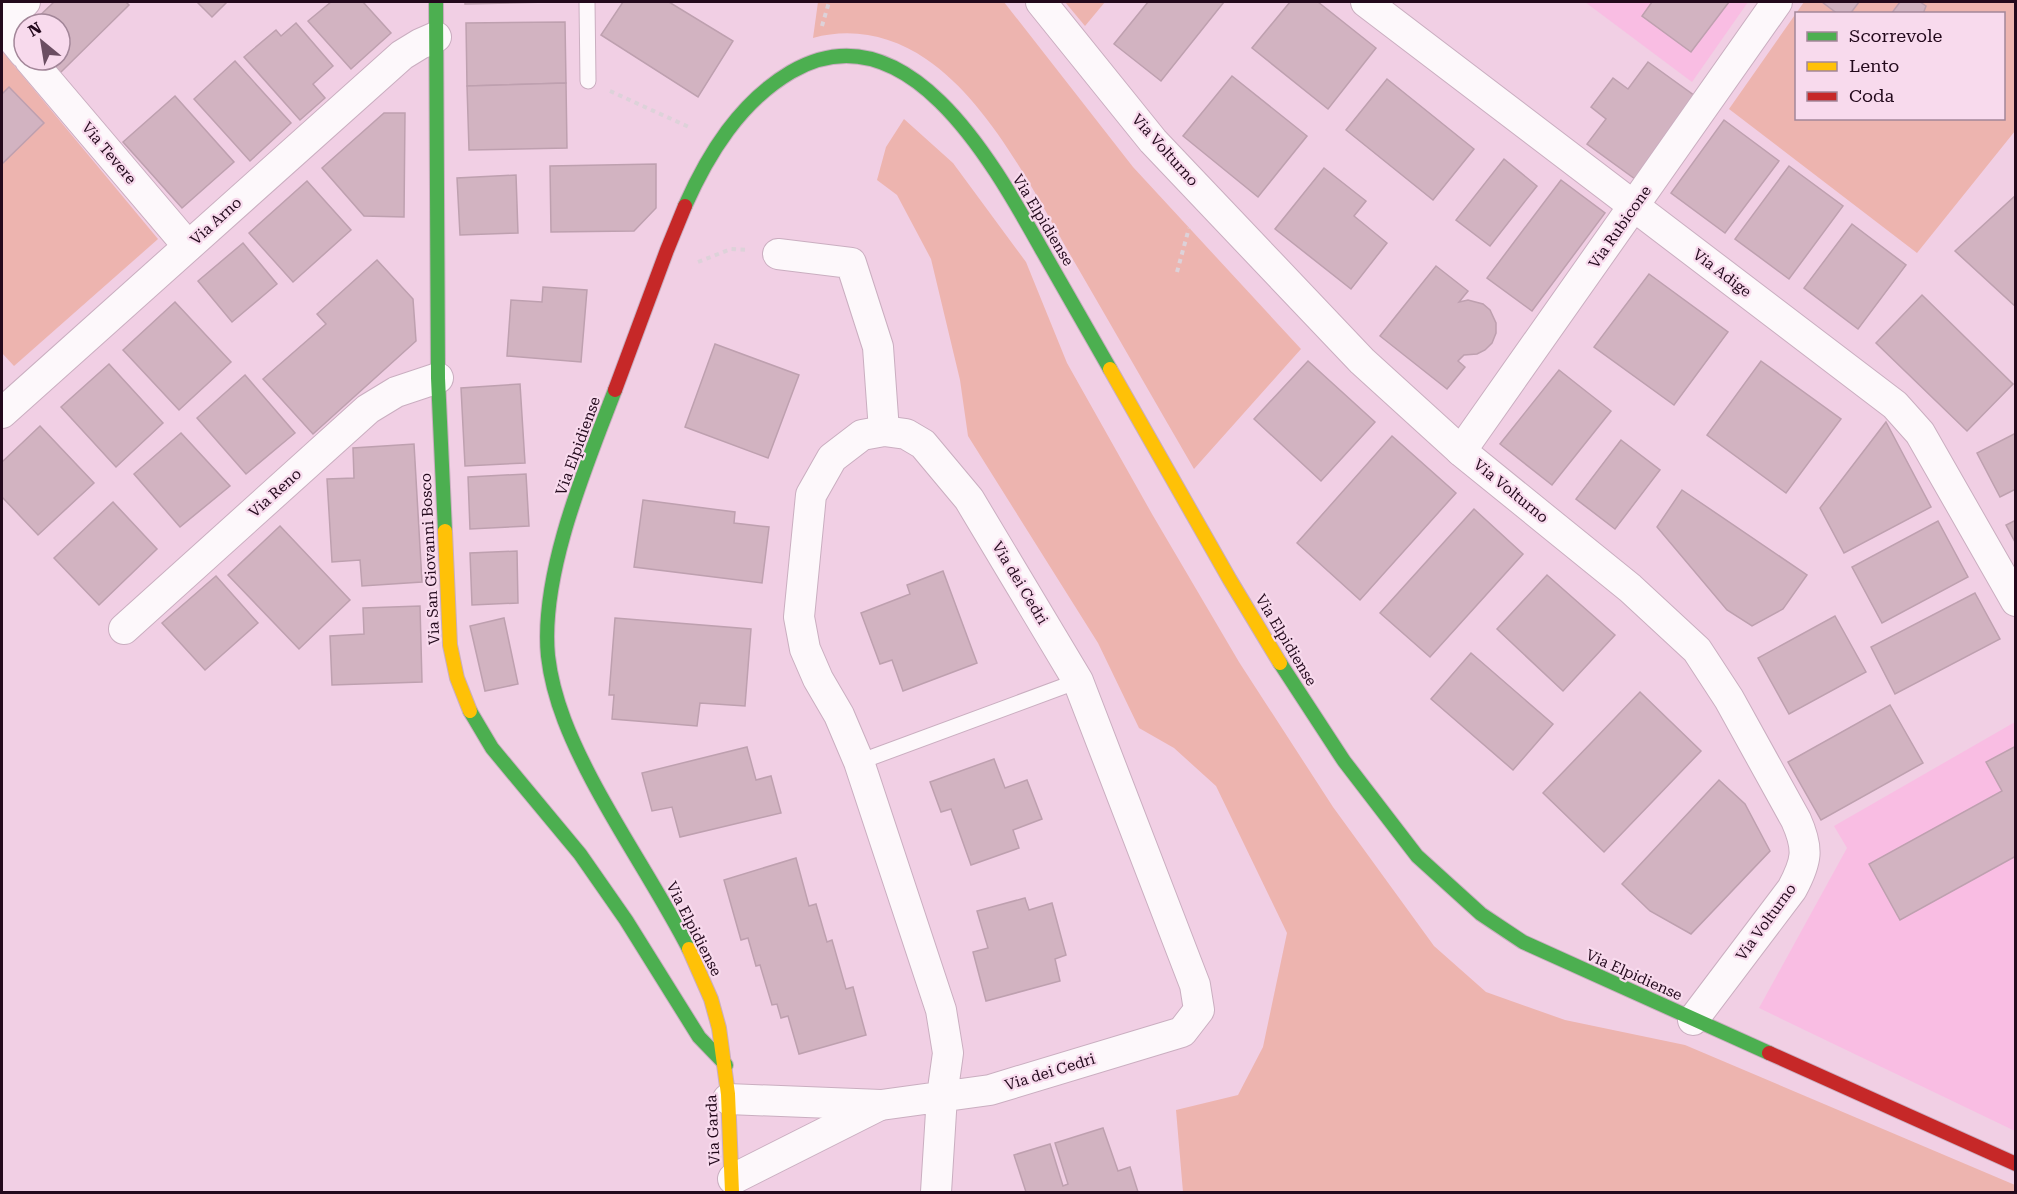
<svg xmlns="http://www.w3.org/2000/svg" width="2017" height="1194" font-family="'Roboto Serif',serif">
  <rect width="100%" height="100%" fill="#f1cfe4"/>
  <g fill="#f9bde3">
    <polygon points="1585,2 1748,2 1692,82"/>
    <polygon points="2015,722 2015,1131 1759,1008 1847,848 1834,826"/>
  </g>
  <g fill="#edb4af">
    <path d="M818 2H1004L1133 167 1301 349 1194 469C1154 400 1115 332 1075 263 1036 196 991 103 926 59 892 36 853 27 813 38Z"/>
    <polygon points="1065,2 1105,2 1085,26"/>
    <polygon points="1804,2 1822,2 1838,13 1796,14 1796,118 2004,118 2004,14 1923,13 1925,6 1920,2 2015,2 2015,131 1917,253 1729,109"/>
    <polygon points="1859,2 1900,2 1891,13 1850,14"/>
    <polygon points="2,51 158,239 14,366 2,353"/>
    <polygon points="904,119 953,163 1026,262 1067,363 1152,514 1239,662 1333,807 1434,946 1486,992 1565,1020 1685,1045 2015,1185 2015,1192 1183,1192 1176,1110 1238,1095 1263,1047 1287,933 1216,786 1174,748 1139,728 1098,643 968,436 960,380 931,259 897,195 877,180 886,147"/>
  </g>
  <g fill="#d2b3c1" stroke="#bea0af" stroke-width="1.5">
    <polygon points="54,2 126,2 129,5 60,73 47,60 60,60 60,24 31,24"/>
    <polygon points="197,2 227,2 212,17"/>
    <polygon points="331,2 363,2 391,33 351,69 308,21"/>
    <polygon points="465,2 548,2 465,4"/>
    <polygon points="623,2 669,2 733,41 698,97 601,35"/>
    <polygon points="1148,2 1224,2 1161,81 1114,44"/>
    <polygon points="1290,2 1318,2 1376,48 1328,109 1252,48"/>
    <polygon points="1652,2 1729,2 1691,52 1642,16"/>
    <polygon points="1822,2 1859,2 1850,14 1838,14"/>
    <polygon points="1900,2 1920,2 1926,6 1923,14 1891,14"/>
    <polygon points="565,22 566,83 467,86 466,23"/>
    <polygon points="296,23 333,66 313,84 325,98 300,120 244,57 276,30 281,36"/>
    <polygon points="235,61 291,123 250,161 194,99"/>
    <polygon points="1648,62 1695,96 1635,179 1587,144 1606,119 1591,107 1613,78 1628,89"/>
    <polygon points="1232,76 1307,136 1258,197 1183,136"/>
    <polygon points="1387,79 1474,149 1433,200 1346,130"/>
    <polygon points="566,83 567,148 469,150 467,86"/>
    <polygon points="9,87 44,123 2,164 2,94"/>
    <polygon points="175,96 234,162 182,208 123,142"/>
    <polygon points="384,113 405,113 404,217 364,216 322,168"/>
    <polygon points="1724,120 1779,161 1725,233 1671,193"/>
    <polygon points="1504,159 1537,186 1490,246 1456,220"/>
    <polygon points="656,164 656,208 634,231 551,232 550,166"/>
    <polygon points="1789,166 1843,206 1789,279 1735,239"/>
    <polygon points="1324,168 1366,201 1354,216 1387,243 1351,289 1275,229"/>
    <polygon points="516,175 518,233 460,235 457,178"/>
    <polygon points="1561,180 1605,213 1532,311 1487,278"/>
    <polygon points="307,181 351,230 293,282 249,233"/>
    <polygon points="2016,195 2016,307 1955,251"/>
    <polygon points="1852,224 1906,265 1858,329 1804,288"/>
    <polygon points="243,243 277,284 232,322 198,281"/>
    <polygon points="377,260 413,299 416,341 313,434 263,379 326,324 317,314"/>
    <polygon points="1436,266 1468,291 1459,302 1468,300 1483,304 1490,310 1496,323 1496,333 1492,343 1485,350 1477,354 1464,355 1458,361 1465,367 1447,389 1380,336"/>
    <polygon points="1649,274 1728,332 1674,405 1594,347"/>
    <polygon points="543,287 587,290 581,362 507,356 511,300 542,302"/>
    <polygon points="1922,295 2013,384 1967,431 1876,343"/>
    <polygon points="175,302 231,362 179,410 123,350"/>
    <polygon points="715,344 799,375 768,458 685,427"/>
    <polygon points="1308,361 1375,422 1321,481 1254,419"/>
    <polygon points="1761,361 1841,419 1786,493 1707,435"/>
    <polygon points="109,364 163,423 116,467 61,407"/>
    <polygon points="1559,370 1611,411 1552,485 1500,444"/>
    <polygon points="245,375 295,433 246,474 197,418"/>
    <polygon points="520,384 525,463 465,466 461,388"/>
    <polygon points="1886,422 1931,507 1844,553 1820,508"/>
    <polygon points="40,426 94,483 38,535 2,497 2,462"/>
    <polygon points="181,433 230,486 180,527 134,474"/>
    <polygon points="2016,433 2016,489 2000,497 1977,453"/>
    <polygon points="1392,436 1456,493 1360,600 1297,543"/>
    <polygon points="1621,440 1660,470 1615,529 1576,499"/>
    <polygon points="414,444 422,582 362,586 360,560 332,562 327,479 354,478 353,448"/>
    <polygon points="526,474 529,526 470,529 468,477"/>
    <polygon points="1682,490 1807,575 1783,609 1752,626 1727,610 1657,527"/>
    <polygon points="643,500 735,512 734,523 769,527 762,583 634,567"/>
    <polygon points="113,502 157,549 99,605 54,558"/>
    <polygon points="1474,509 1523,554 1430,657 1380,613"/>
    <polygon points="2016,520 2016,544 2006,525"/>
    <polygon points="1938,521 1968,577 1882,623 1852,567"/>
    <polygon points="280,526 350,600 299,649 228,575"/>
    <polygon points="517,551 518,603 472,605 470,553"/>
    <polygon points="943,571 977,663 903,691 892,660 880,664 861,613 910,594 907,585"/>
    <polygon points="1547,575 1615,635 1563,691 1497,629"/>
    <polygon points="216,576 258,623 205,670 162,623"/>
    <polygon points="1975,593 2000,639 1895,694 1871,647"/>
    <polygon points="420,606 422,682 332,685 330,636 364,634 363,608"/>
    <polygon points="1835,616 1866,672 1789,714 1758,658"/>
    <polygon points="504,618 518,684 485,691 470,626"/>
    <polygon points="615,618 751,629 745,706 700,703 697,726 612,719 614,695 609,695"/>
    <polygon points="1471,653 1553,724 1513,770 1431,699"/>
    <polygon points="1640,692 1701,751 1604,852 1543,793"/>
    <polygon points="1890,705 1923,763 1821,820 1788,762"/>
    <polygon points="2016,746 2016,856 1900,920 1869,864 2002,791 1986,762"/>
    <polygon points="747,747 756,780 771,776 781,813 680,837 672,807 652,811 642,773"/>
    <polygon points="994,759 1005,788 1027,780 1042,819 1013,830 1019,848 971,865 951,809 941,812 930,782"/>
    <polygon points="1719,780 1745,804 1770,851 1691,934 1650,911 1622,884"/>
    <polygon points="796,858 809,906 816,904 827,942 832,940 846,989 853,987 866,1035 799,1054 788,1016 781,1018 777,1004 772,1005 760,965 756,966 748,938 741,940 724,880"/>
    <polygon points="1025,898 1029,910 1052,903 1066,955 1055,959 1060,981 986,1001 973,952 988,948 977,911"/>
    <polygon points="1103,1128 1118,1171 1130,1167 1138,1192 1026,1192 1014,1155 1050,1144 1063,1186 1068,1184 1055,1143"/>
  </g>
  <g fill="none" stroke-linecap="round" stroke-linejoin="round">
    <defs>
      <g id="lane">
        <polyline points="587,2 588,81"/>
        <polyline points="859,762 1078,681"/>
      </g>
      <g id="street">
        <path d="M1041 2 1153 141 1362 361 1461 451 1630 588 1697 650 1729 699 1796 820C1809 849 1807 861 1792 889L1693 1020"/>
        <polyline points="1366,2 1895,405 1920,433 2016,601"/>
        <polyline points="2,24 25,2"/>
        <polyline points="2,26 24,53"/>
        <polyline points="30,60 188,246"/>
        <polyline points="778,254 851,263 878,347 884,431"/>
        <polyline points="2,413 402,55 420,44 436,37"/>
        <polyline points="1461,451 1777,2"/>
        <polyline points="124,629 368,409 396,392 438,378"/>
        <polyline points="728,1099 881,1105 990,1090 1182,1032 1199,1010 1195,985 1078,681 969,499 923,444 906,434 884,431 862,435 832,458 811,495 799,617 805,649 818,679 839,715 859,762 941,1010 948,1053 942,1096 936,1192"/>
        <polyline points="733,1179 878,1106"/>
      </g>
      <g id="fast">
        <polyline points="436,2 438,378 445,531"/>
        <path d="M685 206C708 154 740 102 791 72 908 4 996 168 1042 250 1065 290 1087 329 1110 369"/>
        <path d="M615 390C586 466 540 574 548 656 553 700 572 742 592 780 622 837 659 891 689 949"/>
        <polyline points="1280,663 1344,761 1417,856 1481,914 1523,942 1769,1053"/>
        <polyline points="470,711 492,748 580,854 626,920 699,1037 726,1065"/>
      </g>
      <g id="slow">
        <polyline points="1110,369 1230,580 1280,663"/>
        <polyline points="445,531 450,645 457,678 470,711"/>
        <polyline points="689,949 711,999 719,1028 728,1094 732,1192"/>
      </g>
      <g id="jam">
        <polyline points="615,390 667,250 685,206"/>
        <polyline points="1769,1053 2016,1164"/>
      </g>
    </defs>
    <use href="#lane" stroke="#caaec0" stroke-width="17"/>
    <use href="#street" stroke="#caaec0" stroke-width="32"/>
    <use href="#fast" stroke="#caaec0" stroke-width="16"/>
    <use href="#slow" stroke="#caaec0" stroke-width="16"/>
    <use href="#jam" stroke="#caaec0" stroke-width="16"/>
    <g stroke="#ddd2d9" stroke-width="4" stroke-dasharray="4.5 4.5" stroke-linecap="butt">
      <polyline points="822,26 829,2"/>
      <polyline points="610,91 691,128"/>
      <polyline points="698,262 731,249 748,250"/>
      <polyline points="1177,272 1189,228"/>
    </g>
    <use href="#lane" stroke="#fdf8fb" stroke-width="15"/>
    <use href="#street" stroke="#fdf8fb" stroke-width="30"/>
    <use href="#fast" stroke="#4caf50" stroke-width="14"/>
    <use href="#slow" stroke="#ffc107" stroke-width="14"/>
    <use href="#jam" stroke="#c62828" stroke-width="14"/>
  </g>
  <g text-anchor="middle" stroke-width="4.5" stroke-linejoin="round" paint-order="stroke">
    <g font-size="15" fill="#23091c" stroke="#f8daed">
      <text transform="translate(1165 150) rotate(48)" y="5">Via Volturno</text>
      <text transform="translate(109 153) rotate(50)" y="5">Via Tevere</text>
      <text transform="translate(1043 220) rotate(59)" y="5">Via Elpidiense</text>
      <text transform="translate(216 221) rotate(-42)" y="5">Via Arno</text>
      <text transform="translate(1620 227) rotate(-55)" y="5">Via Rubicone</text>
      <text transform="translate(1722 273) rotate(37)" y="5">Via Adige</text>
      <text transform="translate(578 446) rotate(-70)" y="5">Via Elpidiense</text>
      <text transform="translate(1511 491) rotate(39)" y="5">Via Volturno</text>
      <text transform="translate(275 493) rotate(-42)" y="5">Via Reno</text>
      <text transform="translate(430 559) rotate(-93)" y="5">Via San Giovanni Bosco</text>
      <text transform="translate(1020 583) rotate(59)" y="5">Via dei Cedri</text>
      <text transform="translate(1286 640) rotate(59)" y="5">Via Elpidiense</text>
      <text transform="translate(1766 922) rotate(-54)" y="5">Via Volturno</text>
      <text transform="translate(694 929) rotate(63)" y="5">Via Elpidiense</text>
      <text transform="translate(1634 975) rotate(24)" y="5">Via Elpidiense</text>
      <text transform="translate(1050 1072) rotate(-17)" y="5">Via dei Cedri</text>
      <text transform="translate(713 1130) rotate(-93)" y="5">Via Garda</text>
    </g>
  </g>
  <rect width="2017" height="1194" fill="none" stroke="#23091c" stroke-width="6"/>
  <rect x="1795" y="12" width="210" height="108" fill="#f8daed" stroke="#a38699" stroke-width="1.5"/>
  <rect x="1807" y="32" width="30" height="9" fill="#4caf50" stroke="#a38699" stroke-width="1.5"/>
  <text x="1849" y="42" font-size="18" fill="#23091c">Scorrevole</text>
  <rect x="1807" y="62" width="30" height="9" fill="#ffc107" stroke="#a38699" stroke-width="1.5"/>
  <text x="1849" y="72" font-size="18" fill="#23091c">Lento</text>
  <rect x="1807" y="92" width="30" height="9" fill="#c62828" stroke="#a38699" stroke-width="1.5"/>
  <text x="1849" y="102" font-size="18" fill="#23091c">Coda</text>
  <g transform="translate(42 42) rotate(330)"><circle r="28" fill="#f8daed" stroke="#a38699" stroke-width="1.5"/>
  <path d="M0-4.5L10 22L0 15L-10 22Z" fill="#6b4e62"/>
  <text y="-9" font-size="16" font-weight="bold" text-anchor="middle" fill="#23091c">N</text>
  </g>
</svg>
